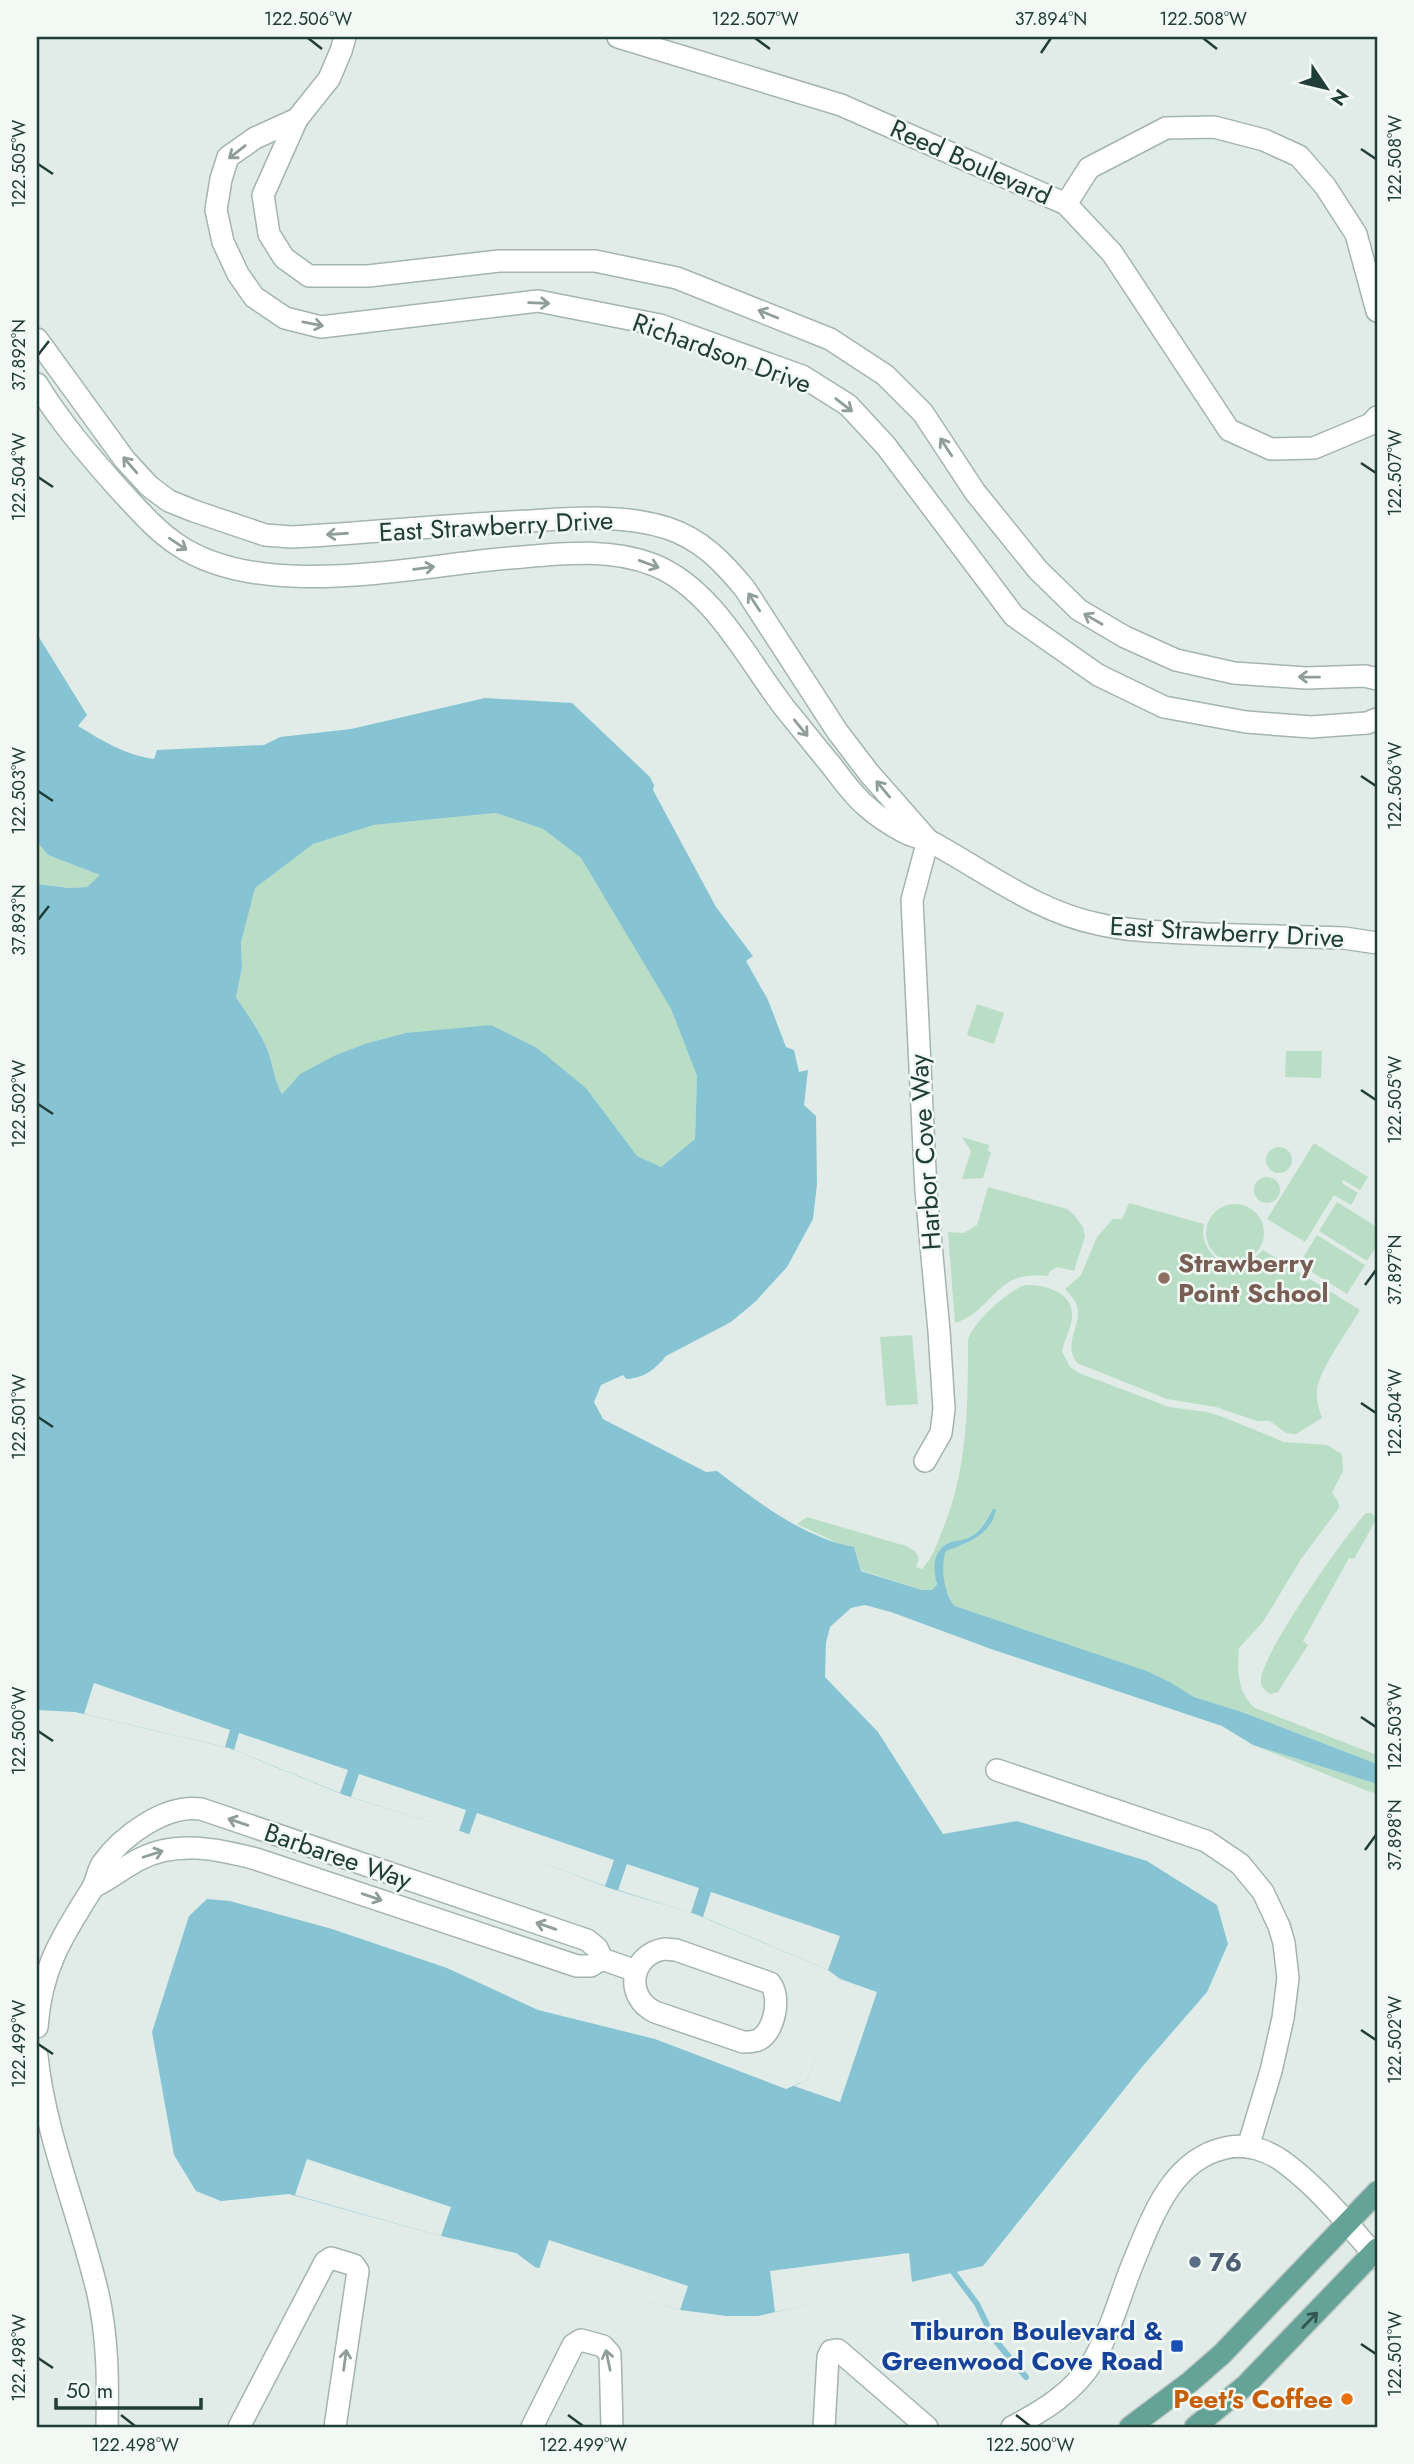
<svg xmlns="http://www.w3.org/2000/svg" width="1414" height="2464" font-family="Jost,sans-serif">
  <rect width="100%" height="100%" fill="#e1ece8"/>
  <g fill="#b9dec5">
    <path d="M496 813 543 829 581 858 671 1009 697 1076 695 1139 661 1167 636 1156 586 1088 557 1066 300 1074 282 1094C274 1081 273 1065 268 1051 260 1031 247 1014 236 997L242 968 241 942 261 852 313 844 374 825Z"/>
    <polygon points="37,842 48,855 101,875 87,887 69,888 37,884"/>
    <polygon points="977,1004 1004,1013 994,1044 967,1035"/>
    <polygon points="1286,1051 1322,1051 1321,1078 1285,1077"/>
    <polygon points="962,1137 989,1145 988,1151 991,1152 983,1178 962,1179 971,1151"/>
    <polygon points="1314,1143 1368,1177 1360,1190 1343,1180 1342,1183 1358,1193 1351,1205 1334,1195 1305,1242 1267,1219"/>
    <circle cx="1279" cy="1160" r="13"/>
    <circle cx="1267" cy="1190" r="13"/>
    <path d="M988 1187 1067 1209 1074 1215 1083 1227 1085 1236 1074 1271 1057 1267 1050 1271 1048 1276C994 1269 994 1311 955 1323L948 1232 964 1233 977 1225Z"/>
    <polygon points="1337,1202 1377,1227 1377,1245 1367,1261 1319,1231"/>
    <path d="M1129 1203 1204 1224C1200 1243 1210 1253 1223 1266L1248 1264 1263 1250 1360 1310C1349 1329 1319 1370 1317 1390 1316 1400 1319 1409 1322 1418L1296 1434 1286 1433 1270 1421H1257L1216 1407 1167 1399 1077 1363C1061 1341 1085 1324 1076 1303 1074 1298 1068 1293 1065 1289L1081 1275 1097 1237 1113 1219H1122Z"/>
    <circle cx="1235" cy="1233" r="29"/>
    <polygon points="1317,1235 1365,1265 1347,1294 1299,1264"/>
    <path d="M1026 1285C1049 1285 1078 1294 1071 1323 1069 1333 1064 1341 1062 1351L1070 1367 1079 1373 1169 1407 1207 1412 1223 1417 1284 1442 1327 1445 1342 1454 1343 1471 1332 1493 1338 1501 1339 1508 1301 1559 1263 1622 1239 1648C1237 1670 1237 1692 1255 1708L1377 1755V1764L1242 1712 1194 1697 1168 1681 1147 1671 955 1606C949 1600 941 1577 941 1568 941 1562 944 1556 946 1550 971 1542 986 1538 993 1509 986 1521 979 1534 966 1539 955 1543 948 1543 939 1550L937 1583 932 1590H922L861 1570 854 1547 840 1544 797 1524 807 1517 906 1546 915 1551 919 1558 916 1567 922 1569C932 1558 937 1545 942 1531 968 1470 968 1405 968 1340 972 1323 1009 1289 1026 1285Z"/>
    <polygon points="912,1335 918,1404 886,1406 880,1337"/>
    <path d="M1366 1513H1371L1377 1518 1354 1559 1349 1558 1303 1641 1308 1645 1278 1692 1270 1694C1265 1690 1261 1688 1261 1681 1259 1657 1346 1534 1366 1513Z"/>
    <polygon points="1253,1745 1377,1784 1377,1794 1365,1790"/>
  </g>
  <path fill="#87c4d3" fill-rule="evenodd" d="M37 634 87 715 78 726C103 741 125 755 154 759L157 750 264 745 280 737 351 729 485 698 572 703 650 777 654 785 653 790 716 907 753 956 746 961 768 1000 786 1047 794 1050 799 1072 808 1070 804 1105 816 1116 817 1184 813 1219 787 1267 755 1302 731 1322 666 1356C656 1369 642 1379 626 1379L623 1375 601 1385 594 1402 603 1419 706 1472 717 1471C758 1502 802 1537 854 1547L861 1571 922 1590H932L937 1584C933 1570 932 1552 947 1544 953 1540 962 1541 968 1538 980 1533 987 1520 993 1509H996C992 1535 967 1543 946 1551 940 1565 944 1596 955 1606L1147 1671 1168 1681 1194 1697 1242 1712 1377 1764V1784L1253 1745 1222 1726 991 1649 891 1612 865 1605 851 1608 830 1627 826 1643 825 1677 878 1732 943 1834 1017 1821 1147 1861 1217 1905 1228 1944 1207 1992 1142 2067 983 2266 758 2316H727L680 2310 535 2267 516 2253 441 2236 289 2194 221 2201 196 2191 174 2155 152 2032 189 1916 207 1899 230 1901 332 1929 447 1968 538 2010 655 2039 786 2089 807 2080 843 1981 828 1970 695 1914 609 1888 463 1832 344 1795 229 1748 75 1712 37 1710V884L69 888 87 887 100 875 48 855 37 842ZM496 813 543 829 581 858 671 1009 697 1076 695 1139 661 1167 637 1156 586 1088 537 1048 491 1025 406 1033 368 1043 336 1055 300 1074 282 1094C274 1080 273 1065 268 1051 260 1031 247 1014 236 997L242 968 241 942 255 888 313 844 374 825Z"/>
  <g fill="#e1ece8">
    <polygon points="94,1683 230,1730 225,1747 84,1714"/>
    <polygon points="239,1733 348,1770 340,1793 234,1750"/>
    <polygon points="359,1774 466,1810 459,1831 351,1797"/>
    <polygon points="477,1813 614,1860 605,1886 469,1835"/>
    <polygon points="627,1864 699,1888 691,1913 618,1890"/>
    <polygon points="711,1892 840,1936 828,1970 703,1917"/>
    <polygon points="840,1979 877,1992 840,2102 794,2086 807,2080 842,1981"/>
    <polygon points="307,2159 451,2207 441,2236 295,2195"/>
    <polygon points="549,2240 688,2286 680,2310 539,2269"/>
    <polygon points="909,2253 912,2283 775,2312 770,2271"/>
  </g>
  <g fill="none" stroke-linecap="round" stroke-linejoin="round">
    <polyline stroke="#87c4d3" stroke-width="6" points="954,2273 977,2304 994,2339 1026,2377"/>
    <defs>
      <g id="minor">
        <polyline points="345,37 341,51 329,79 297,119 263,195 269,234 284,258 309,276 368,276 499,261 595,261 677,278 830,339 885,375 923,413 975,492 1038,570 1079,610 1125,637 1176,660 1234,673 1306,678 1365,676 1377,679"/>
        <polyline points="618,37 841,105 1066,204 1112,253 1229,430 1271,449 1314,448 1371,424 1377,417"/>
        <polyline points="297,119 255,138 228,157 221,179 216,210 223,242 238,274 254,297 285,318 321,327 538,301 660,325 802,376 848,405 886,446 1014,616 1098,675 1164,707 1246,722 1311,727 1367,723 1377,719"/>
        <polyline points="1066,204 1089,168 1166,128 1214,127 1264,140 1299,156 1325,186 1356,234 1377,311"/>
        <path d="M37 339 125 460 149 486 169 501 194 511 265 535 291 537C371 533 450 524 530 521 574 518 624 514 667 528 701 539 723 562 745 589L837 731 869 773 927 839"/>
        <path d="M37 384C60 422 88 454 117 487 136 507 155 530 178 545 262 602 414 566 510 558 558 554 608 547 654 565 714 589 749 663 787 711 802 729 816 747 831 765 842 779 852 794 866 806 877 816 891 825 904 832 913 837 924 838 933 843 986 872 1038 912 1098 924 1133 932 1169 932 1205 934 1251 935 1297 937 1344 938L1377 943"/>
        <polyline points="925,1461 941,1433 944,1409 939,1331 926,1191 912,900 928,840"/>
        <polyline points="997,1770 1206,1841 1240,1864 1263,1892 1279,1926 1284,1943 1288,1978 1283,2018 1271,2071 1248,2147"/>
        <path d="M93 1887C110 1879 124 1867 140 1859 176 1840 218 1849 256 1859L577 1966H591L602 1959"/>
        <path d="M664 1949 676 1950 770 1983C781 1996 775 2030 760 2039 755 2042 749 2042 743 2042L655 2012C624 1997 630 1955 664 1949Z"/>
        <path d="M37 2027C41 1969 62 1936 92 1889 97 1881 97 1872 102 1864 122 1836 165 1804 201 1809L587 1940 597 1948 602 1959 636 1971"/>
        <path d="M37 2056C45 2135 80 2216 98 2294 108 2339 108 2382 107 2427"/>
        <polyline points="239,2427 325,2262 331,2258 354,2265 358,2271 335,2427"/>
        <polyline points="532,2427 573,2345 581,2340 603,2346 610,2354 612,2427"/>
        <polyline points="824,2427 828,2357 831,2351 838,2350 927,2427"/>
        <path d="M1012 2427C1043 2411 1074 2392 1093 2361 1111 2331 1120 2295 1133 2263 1152 2218 1171 2160 1225 2148 1246 2143 1268 2150 1285 2163 1320 2189 1349 2225 1377 2258"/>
      </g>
      <g id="major">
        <polyline points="1130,2427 1190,2382 1222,2354 1377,2192"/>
        <polyline points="1195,2427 1246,2385 1377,2249"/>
      </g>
    </defs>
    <use href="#minor" stroke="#a4b4af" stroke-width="24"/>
    <use href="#major" stroke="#c1c9c7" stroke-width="24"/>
    <use href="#minor" stroke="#fff" stroke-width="21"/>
    <use href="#major" stroke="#64a396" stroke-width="21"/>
  </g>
  <defs><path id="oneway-shaft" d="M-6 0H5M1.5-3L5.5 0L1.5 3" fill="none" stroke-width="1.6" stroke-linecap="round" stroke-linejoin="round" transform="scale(1.75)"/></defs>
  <g stroke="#909e9b">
    <use href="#oneway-shaft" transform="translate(237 152) rotate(142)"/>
    <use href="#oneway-shaft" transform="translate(539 303) rotate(2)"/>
    <use href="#oneway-shaft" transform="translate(768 314) rotate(-158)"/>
    <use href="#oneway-shaft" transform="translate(313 324) rotate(11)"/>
    <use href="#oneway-shaft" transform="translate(844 405) rotate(38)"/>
    <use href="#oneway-shaft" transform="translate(946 447) rotate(-123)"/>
    <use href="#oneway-shaft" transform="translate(130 465) rotate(-131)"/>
    <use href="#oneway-shaft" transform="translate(337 534) rotate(176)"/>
    <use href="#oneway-shaft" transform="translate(178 544) rotate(34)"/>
    <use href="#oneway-shaft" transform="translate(649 564) rotate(20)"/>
    <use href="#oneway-shaft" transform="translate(424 568) rotate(-7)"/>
    <use href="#oneway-shaft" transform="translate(754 602) rotate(-123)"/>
    <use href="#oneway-shaft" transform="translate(1093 619) rotate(-150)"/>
    <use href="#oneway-shaft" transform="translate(1309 677) rotate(-179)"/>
    <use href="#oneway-shaft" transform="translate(801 728) rotate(51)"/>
    <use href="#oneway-shaft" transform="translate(883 789) rotate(-130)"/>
    <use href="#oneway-shaft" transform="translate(238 1822) rotate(-161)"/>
    <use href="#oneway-shaft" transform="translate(153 1854) rotate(-18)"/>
    <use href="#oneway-shaft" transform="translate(372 1897) rotate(19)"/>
    <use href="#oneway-shaft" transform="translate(546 1926) rotate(-161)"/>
    <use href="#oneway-shaft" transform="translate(345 2360) rotate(-82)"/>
    <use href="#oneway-shaft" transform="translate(608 2360) rotate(-102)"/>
  </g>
  <use stroke="#32564f" href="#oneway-shaft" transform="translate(1310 2320) rotate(-46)"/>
  <path fill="none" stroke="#213d37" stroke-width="2.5" d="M308 38 322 49M755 38 770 49M1203 38 1217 49M1041 53 1051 38M1361 149 1376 159M38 164 53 174M38 355 49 341M1361 463 1376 473M38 477 53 487M1361 776 1376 786M38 791 53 801M38 920 49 906M1361 1090 1376 1100M38 1104 53 1114M1365 1285 1376 1270M1361 1403 1376 1413M38 1417 53 1427M1361 1717 1376 1727M38 1731 53 1741M1365 1850 1376 1835M1361 2030 1376 2040M38 2044 53 2054M1361 2344 1376 2354M38 2358 53 2368M121 2415 135 2426M568 2415 583 2426M1016 2415 1030 2426"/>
  <circle fill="#8d6e63" stroke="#f2f9f5" stroke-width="2.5" cx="1164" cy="1278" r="7"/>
  <circle fill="#5c6f8a" stroke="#f2f9f5" stroke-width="2.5" cx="1195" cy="2262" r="7"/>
  <rect fill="#1a4fb4" stroke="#f2f9f5" stroke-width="2.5" x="1170" y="2339" width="14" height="14" rx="3.5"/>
  <circle fill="#e8710a" stroke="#f2f9f5" stroke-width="2.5" cx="1347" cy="2399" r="7"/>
  <g text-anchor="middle" stroke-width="5" stroke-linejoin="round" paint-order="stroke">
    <g font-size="26" fill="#213d37" stroke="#f2f9f5">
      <text transform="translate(971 162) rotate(24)" y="9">Reed Boulevard</text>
      <text transform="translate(722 353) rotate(20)" y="9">Richardson Drive</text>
      <text transform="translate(496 526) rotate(-3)" y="9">East Strawberry Drive</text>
      <text transform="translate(1227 932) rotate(3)" y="9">East Strawberry Drive</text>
      <text transform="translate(925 1152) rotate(-94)" y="9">Harbor Cove Way</text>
      <text transform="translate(338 1856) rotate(19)" y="9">Barbaree Way</text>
    </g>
    <g font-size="26" font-weight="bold" fill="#785e54" stroke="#f2f9f5" text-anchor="start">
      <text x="1178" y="1272">Strawberry<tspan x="1178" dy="30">Point School</tspan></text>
    </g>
    <g font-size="26" font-weight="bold" fill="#4e5e75" stroke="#f2f9f5" text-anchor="start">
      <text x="1209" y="2271">76</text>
    </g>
    <g font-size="26" font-weight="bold" fill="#164399" stroke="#f2f9f5" text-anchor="end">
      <text x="1163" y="2340">Tiburon Boulevard &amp;<tspan x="1163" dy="30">Greenwood Cove Road</tspan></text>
    </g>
    <g font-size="26" font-weight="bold" fill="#c56008" stroke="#f2f9f5" text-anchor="end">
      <text x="1333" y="2408">Peet's Coffee</text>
    </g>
  </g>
  <rect width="1414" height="2464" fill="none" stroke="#f2f9f5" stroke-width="77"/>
  <g transform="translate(1326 88) rotate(125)" stroke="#f2f9f5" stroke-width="5" paint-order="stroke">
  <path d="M0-5L12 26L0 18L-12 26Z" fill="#213d37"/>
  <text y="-10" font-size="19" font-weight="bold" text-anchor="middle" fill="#213d37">N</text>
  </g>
  <path d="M56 2398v10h145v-10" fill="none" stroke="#213d37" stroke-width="3.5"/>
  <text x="66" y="2398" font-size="21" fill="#213d37" stroke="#f2f9f5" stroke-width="5" paint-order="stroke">50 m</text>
  <rect x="38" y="38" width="1338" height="2388" fill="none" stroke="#213d37" stroke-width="2.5"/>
  <g font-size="18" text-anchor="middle" fill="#213d37">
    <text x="308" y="25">122.506°W</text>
    <text x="755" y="25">122.507°W</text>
    <text x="1051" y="25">37.894°N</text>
    <text x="1203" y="25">122.508°W</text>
    <text transform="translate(1395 159) rotate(-90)" y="6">122.508°W</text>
    <text transform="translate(19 164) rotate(-90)" y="6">122.505°W</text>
    <text transform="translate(19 355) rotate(-90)" y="6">37.892°N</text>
    <text transform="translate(1395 473) rotate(-90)" y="6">122.507°W</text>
    <text transform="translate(19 477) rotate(-90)" y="6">122.504°W</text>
    <text transform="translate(1395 786) rotate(-90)" y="6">122.506°W</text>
    <text transform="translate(19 791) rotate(-90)" y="6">122.503°W</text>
    <text transform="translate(19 920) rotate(-90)" y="6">37.893°N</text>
    <text transform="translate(1395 1100) rotate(-90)" y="6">122.505°W</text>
    <text transform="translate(19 1104) rotate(-90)" y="6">122.502°W</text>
    <text transform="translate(1395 1270) rotate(-90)" y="6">37.897°N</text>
    <text transform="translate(1395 1413) rotate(-90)" y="6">122.504°W</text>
    <text transform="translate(19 1417) rotate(-90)" y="6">122.501°W</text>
    <text transform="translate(1395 1727) rotate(-90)" y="6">122.503°W</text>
    <text transform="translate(19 1731) rotate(-90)" y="6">122.500°W</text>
    <text transform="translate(1395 1835) rotate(-90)" y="6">37.898°N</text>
    <text transform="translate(1395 2040) rotate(-90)" y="6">122.502°W</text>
    <text transform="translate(19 2044) rotate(-90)" y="6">122.499°W</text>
    <text transform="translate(1395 2354) rotate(-90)" y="6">122.501°W</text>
    <text transform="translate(19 2358) rotate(-90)" y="6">122.498°W</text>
    <text x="135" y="2451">122.498°W</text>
    <text x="583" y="2451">122.499°W</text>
    <text x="1030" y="2451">122.500°W</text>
  </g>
</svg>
